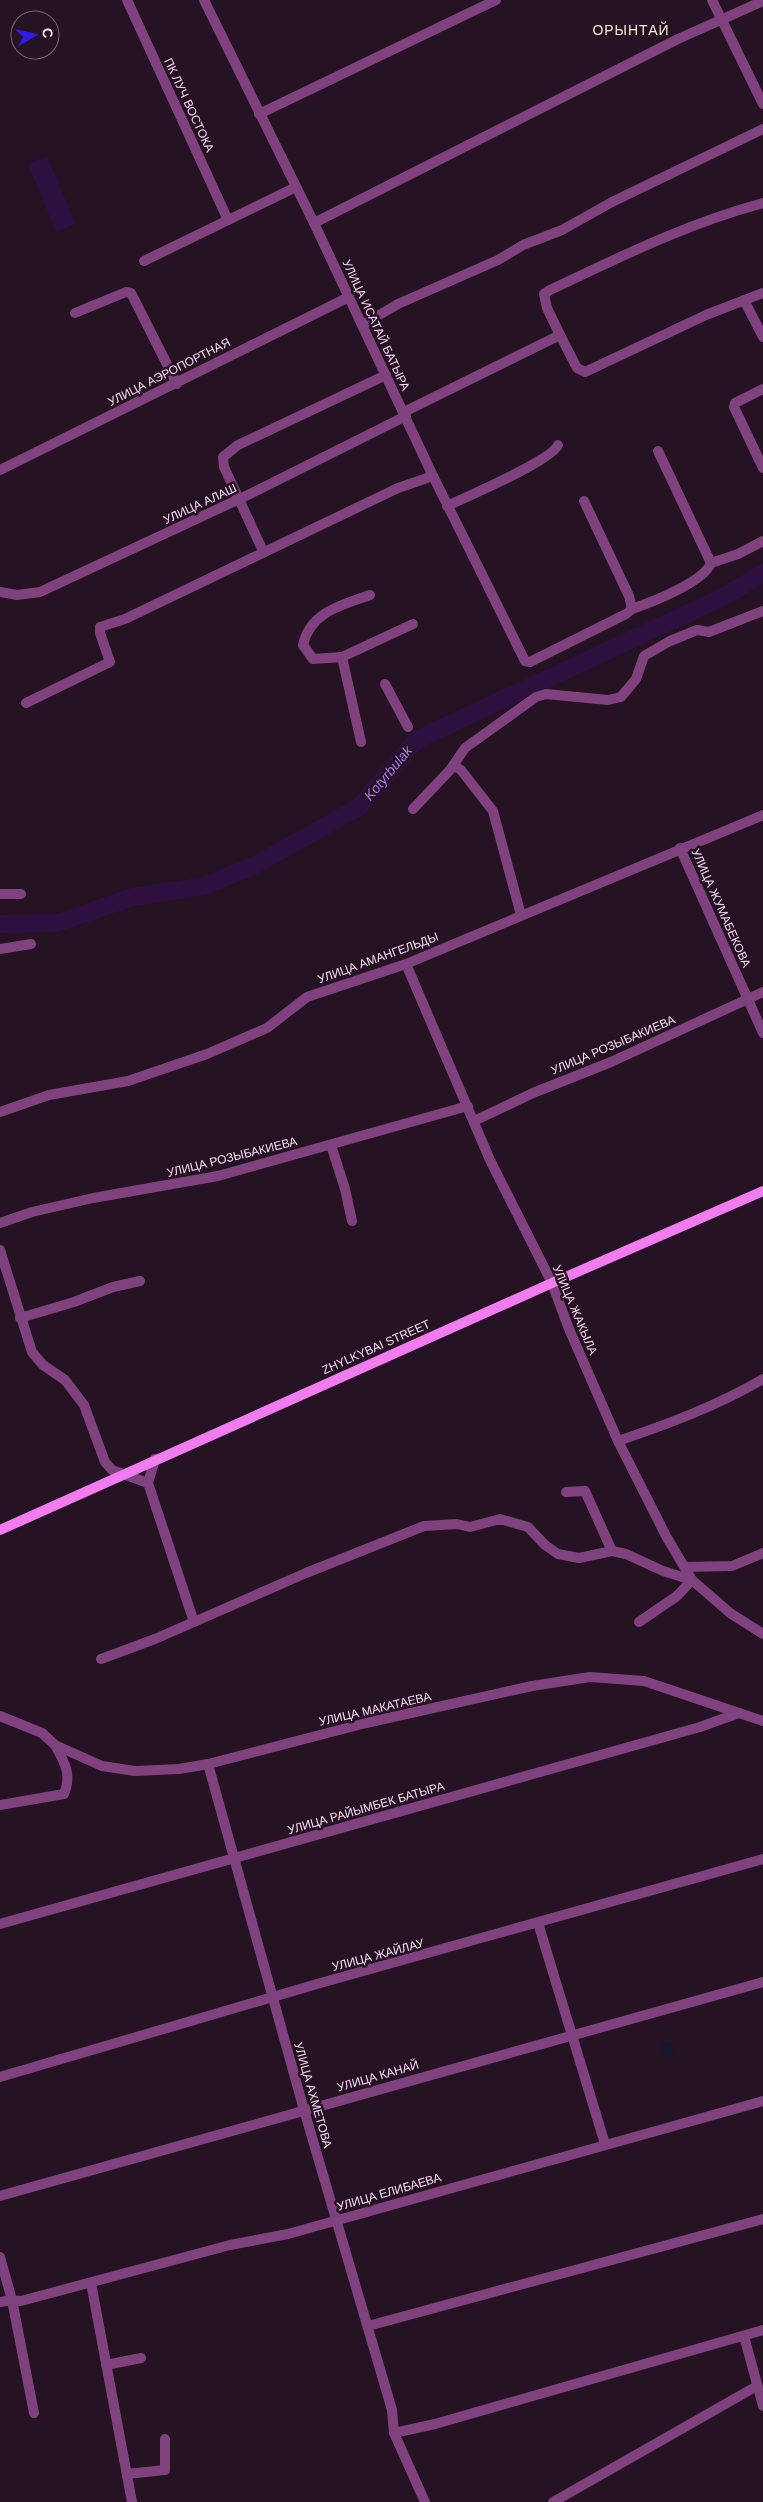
<svg xmlns="http://www.w3.org/2000/svg" width="763" height="2502" font-family="Helvetica,sans-serif">
  <rect width="100%" height="100%" fill="#251222"/>
  <circle fill="#16172f" cx="667" cy="2049" r="7"/>
  <polygon fill="#2e1040" points="47,156 76,224 56,232 28,164"/>
  <g fill="none" stroke-linecap="round" stroke-linejoin="round">
    <polyline stroke="#2e1040" stroke-width="18" points="0,924 57,923 133,897 205,886 257,864 359,807 416,740 723,597 763,573"/>
    <g stroke="#7f427e" stroke-width="10">
      <polyline points="127,0 228,220"/>
      <polyline points="204,0 314,223 433,476 525,661 530,662 626,614 632,609 629,596 584,501"/>
      <polyline points="712,0 763,104"/>
      <polyline points="259,114 496,0"/>
      <polyline points="314,223 678,39 763,1"/>
      <polyline points="144,261 296,187"/>
      <polyline points="744,300 763,337"/>
      <polyline points="75,313 126,292 131,293 177,384"/>
      <polyline points="362,325 398,304 498,260 523,245 562,230 612,202 763,129"/>
      <polyline points="560,335 577,368 585,372 706,315 763,293"/>
      <polyline points="763,389 735,403 734,407 763,468"/>
      <path d="M404 412 560 335 547 308 544 294 550 290C620 257 688 223 763 203"/>
      <polyline points="0,470 349,297"/>
      <path d="M447 506C468 496 551 461 558 445"/>
      <polyline points="263,551 224,467 223,457 238,445 386,375"/>
      <polyline points="711,563 738,554 763,541"/>
      <polyline points="0,592 17,595 40,592 250,494 406,416"/>
      <path d="M632 609C652 602 704 582 711 563L658 451"/>
      <path d="M342 657 313 659 303 645C310 612 342 605 370 595"/>
      <polyline points="385,684 408,727"/>
      <polyline points="26,703 110,662 100,633 100,627 125,619 398,488 433,476"/>
      <polyline points="361,742 342,657 413,624"/>
      <polyline points="454,766 461,770 493,811 521,915"/>
      <polyline points="413,809 450,770 465,748 536,697 546,694 608,700 621,697 636,679 644,656 670,641 697,630 709,632 763,611"/>
      <polyline points="680,848 763,1033"/>
      <polyline points="0,894 21,894"/>
      <polyline points="0,949 31,944"/>
      <polyline points="406,964 490,1160 552,1283 569,1329 618,1441 666,1536 692,1580 730,1613 763,1634"/>
      <polyline points="0,1112 49,1095 128,1081 207,1054 267,1028 307,997 406,964 763,815"/>
      <polyline points="474,1121 533,1093 611,1062 763,992"/>
      <polyline points="331,1145 345,1189 352,1221"/>
      <polyline points="0,1223 32,1212 93,1198 218,1176 468,1106"/>
      <polyline points="0,1250 32,1352 43,1365 65,1380 84,1405 105,1462 112,1470 148,1483 194,1622"/>
      <polyline points="20,1318 74,1302 113,1287 140,1281"/>
      <path d="M618 1441C668 1424 717 1406 763 1379"/>
      <polyline points="148,1483 155,1459"/>
      <polyline points="566,1492 585,1491 612,1551"/>
      <polyline points="685,1567 732,1566 763,1553"/>
      <polyline points="101,1659 155,1639 306,1573 424,1526 457,1524 470,1527 500,1519 528,1527 545,1545 558,1554 579,1558 612,1551 626,1554 663,1571 692,1580 677,1596 639,1622"/>
      <polyline points="0,1716 42,1733 55,1745 102,1766 135,1771 179,1769 208,1764 366,1723 532,1686 590,1677 644,1681 763,1721"/>
      <polyline points="208,1764 304,2110 392,2410 394,2433 425,2502"/>
      <path d="M0 1805 64 1794C72 1775 65 1763 55 1745"/>
      <polyline points="538,1923 605,2144"/>
      <polyline points="0,1924 700,1727 739,1713"/>
      <polyline points="0,2077 317,1984 763,1859"/>
      <polyline points="0,2196 763,1982"/>
      <polyline points="0,2257 12,2300 21,2301 230,2245 288,2234 763,2101"/>
      <polyline points="91,2283 132,2502"/>
      <polyline points="12,2300 34,2413"/>
      <polyline points="0,2302 12,2300"/>
      <polyline points="368,2326 763,2219"/>
      <polyline points="744,2336 763,2406"/>
      <polyline points="106,2365 141,2358"/>
      <polyline points="394,2433 435,2424 763,2330"/>
      <polyline points="127,2474 165,2470 165,2439"/>
      <polyline points="553,2502 757,2386"/>
    </g>
    <polyline stroke="#f17cef" stroke-width="10" points="0,1530 552,1283 763,1191"/>
  </g>
  <g text-anchor="middle" stroke-width="5" stroke-linejoin="round" paint-order="stroke">
    <g font-size="12" fill="#fbdaf8" stroke="#251222">
      <text transform="translate(189 105) rotate(65)" y="4">ПК ЛУЧ ВОСТОКА</text>
      <text transform="translate(376 325) rotate(65)" y="4">УЛИЦА ИСАТАЙ БАТЫРА</text>
      <text transform="translate(169 372) rotate(-27)" y="4">УЛИЦА АЭРОПОРТНАЯ</text>
      <text transform="translate(200 504) rotate(-25)" y="4">УЛИЦА АЛАШ</text>
      <text transform="translate(721 908) rotate(66)" y="4">УЛИЦА ЖУМАБЕКОВА</text>
      <text transform="translate(378 958) rotate(-20)" y="4">УЛИЦА АМАНГЕЛЬДЫ</text>
      <text transform="translate(613 1045) rotate(-23)" y="4">УЛИЦА РОЗЫБАКИЕВА</text>
      <text transform="translate(232 1157) rotate(-14)" y="4">УЛИЦА РОЗЫБАКИЕВА</text>
      <text transform="translate(575 1310) rotate(67)" y="4">УЛИЦА ЖАКЫЛА</text>
      <text transform="translate(376 1347) rotate(-24)" y="4">ZHYLKYBAI STREET</text>
      <text transform="translate(375 1709) rotate(-13)" y="4">УЛИЦА МАКАТАЕВА</text>
      <text transform="translate(366 1808) rotate(-16)" y="4">УЛИЦА РАЙЫМБЕК БАТЫРА</text>
      <text transform="translate(378 1955) rotate(-15)" y="4">УЛИЦА ЖАЙЛАУ</text>
      <text transform="translate(378 2076) rotate(-16)" y="4">УЛИЦА КАНАЙ</text>
      <text transform="translate(313 2095) rotate(74)" y="4">УЛИЦА АХМЕТОВА</text>
      <text transform="translate(389 2192) rotate(-16)" y="4">УЛИЦА ЕЛИБАЕВА</text>
    </g>
    <g font-size="14" letter-spacing="1" fill="#fbe7dc" stroke="#251222">
      <text x="631" y="35">ОРЫНТАЙ</text>
    </g>
    <g font-size="14" font-style="italic" fill="#ac74f0" stroke="#251222">
      <text transform="translate(388 773) rotate(-50)" y="5">Kotyrbulak</text>
    </g>
  </g>
  <g transform="translate(35 35) rotate(81)"><circle r="24" fill="#251222" stroke="#7b6278"/>
  <path d="M0-4L9 19L0 12L-9 19Z" fill="#2e1be6"/>
  <text y="-8" font-size="14" font-weight="bold" text-anchor="middle" fill="#fbdaf8">С</text>
  </g>
</svg>
